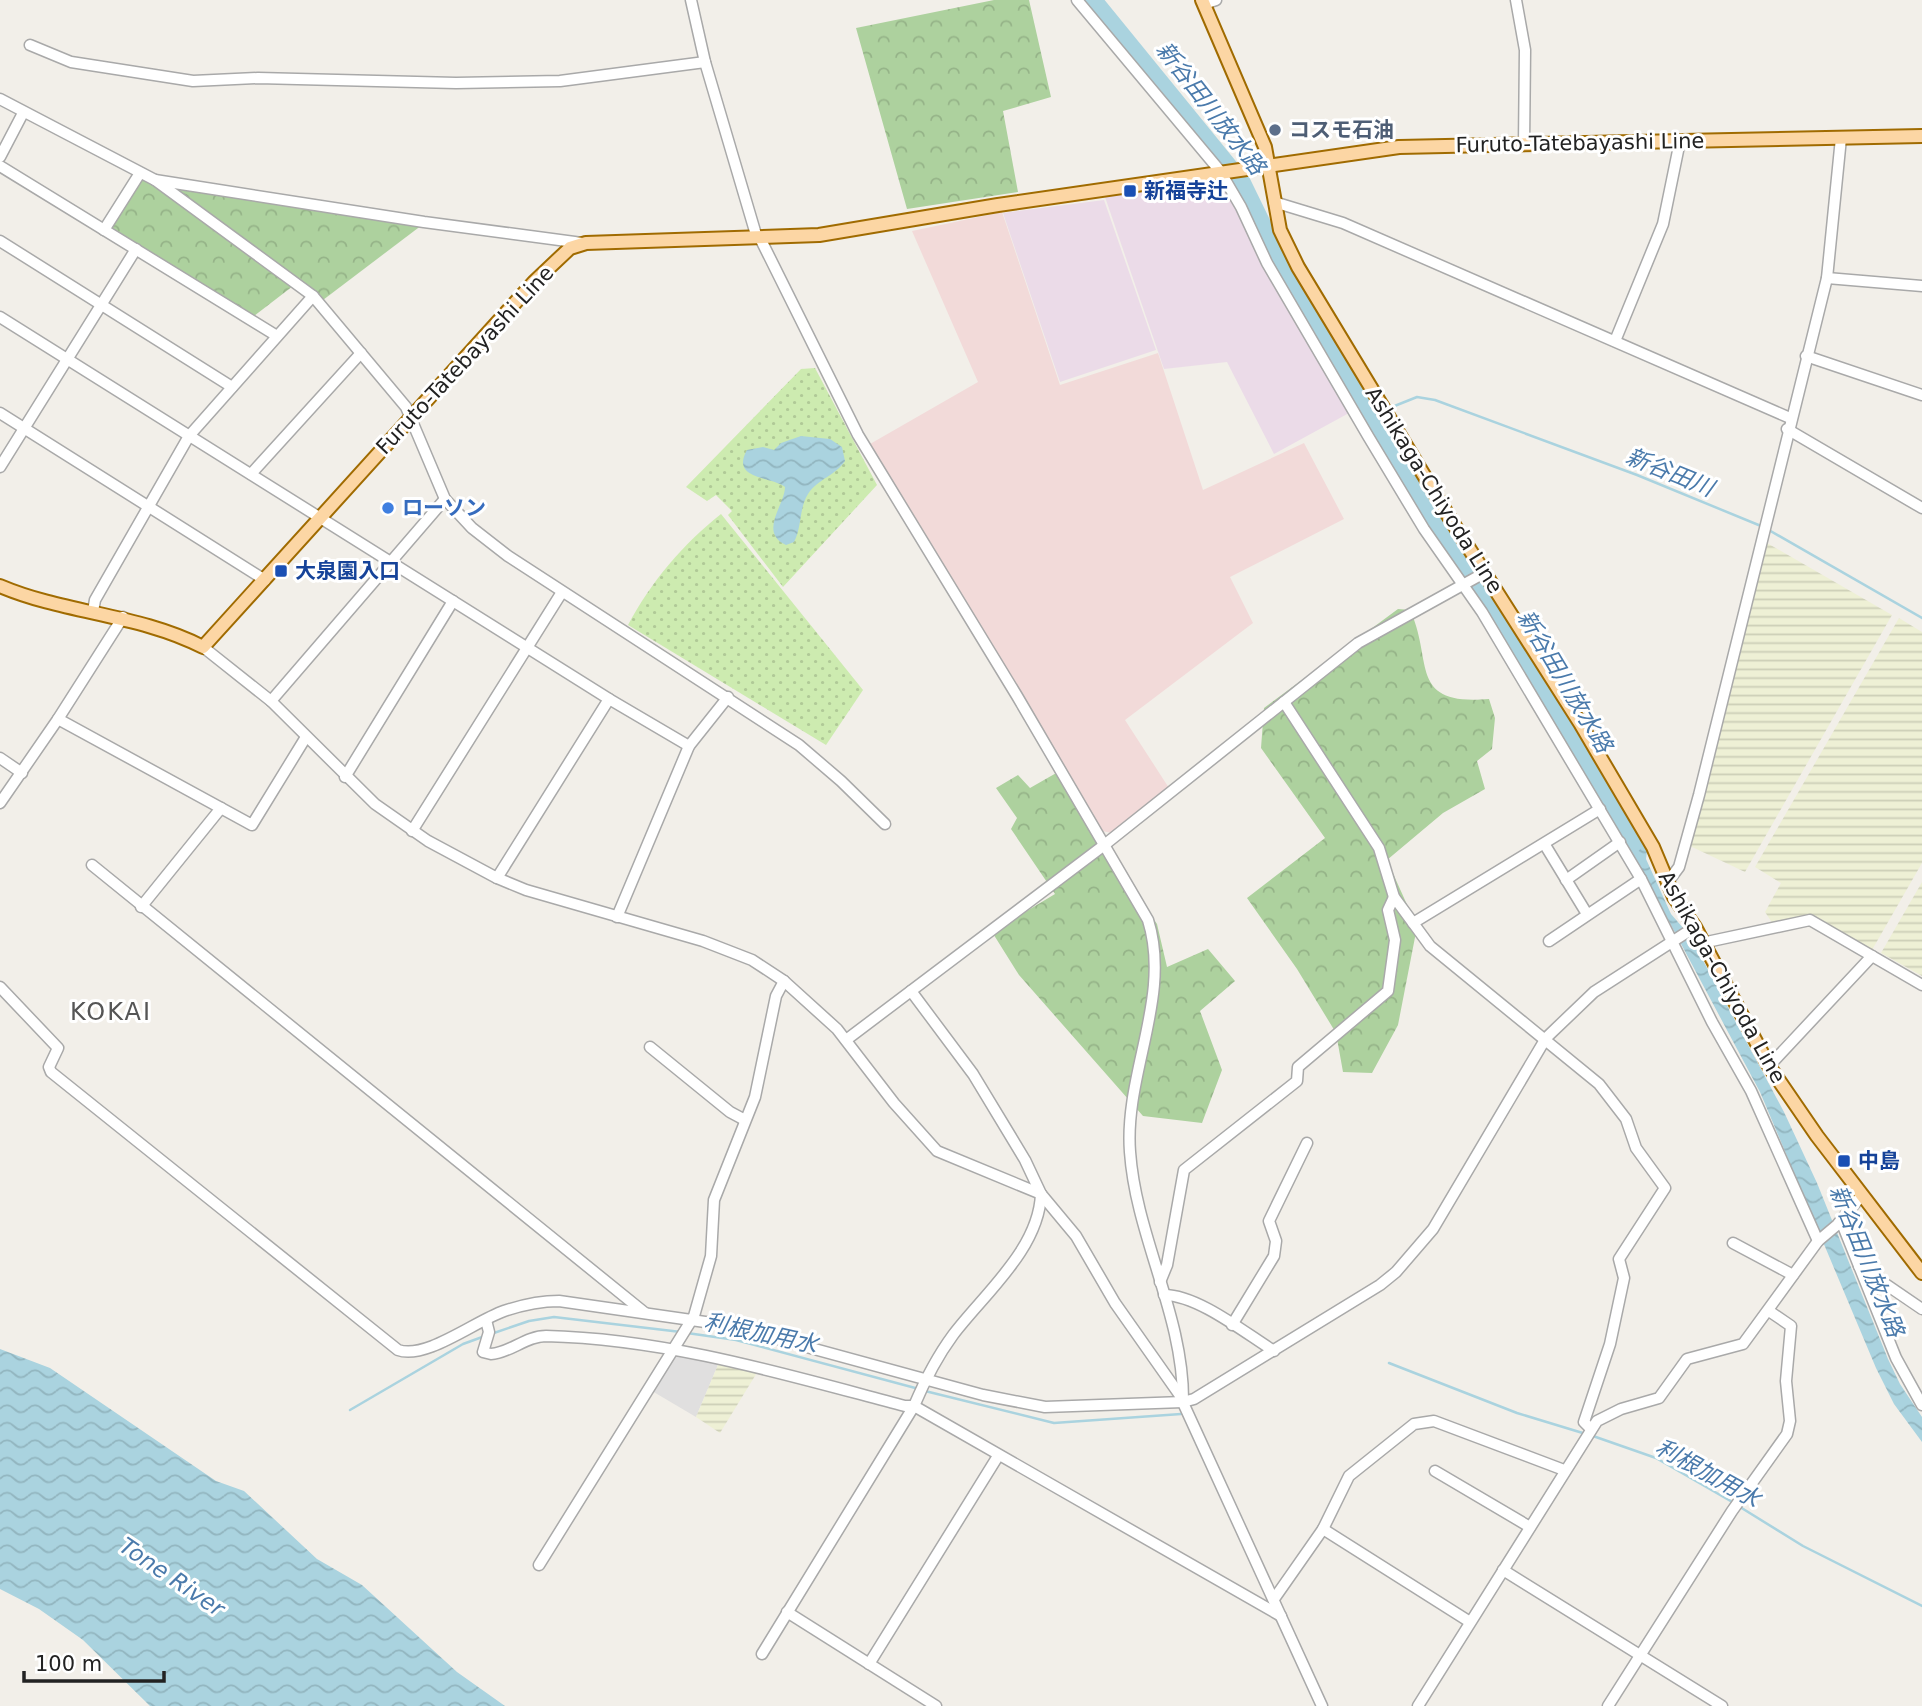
<svg xmlns="http://www.w3.org/2000/svg" width="1922" height="1706" font-family="'DejaVu Sans','Noto Sans JP',sans-serif">
  <defs>
    <pattern id="farmland-rules" width="6" height="5" patternUnits="userSpaceOnUse" patternTransform="scale(1.75)"><rect width="6" height="5" fill="#eef0d5"/><path d="M0 2.5h6" fill="none" stroke="#ccceb7"/></pattern>
    <pattern id="grass-dots" width="8" height="8" patternUnits="userSpaceOnUse" patternTransform="scale(1.75)"><rect width="8" height="8" fill="#cdebb0"/><path d="M2 2h.1M6 6h.1" fill="none" stroke="#b0c997" stroke-width="1.8" stroke-linecap="round"/></pattern>
    <pattern id="forest-crowns" width="20" height="18" patternUnits="userSpaceOnUse" patternTransform="scale(1.75)"><rect width="20" height="18" fill="#add19e"/><path d="M2 6a3 3 0 1 1 6 0M12 15a3 3 0 1 1 6 0" fill="none" stroke="#95b388"/></pattern>
    <pattern id="water-waves" width="16" height="10" patternUnits="userSpaceOnUse" patternTransform="scale(1.75)"><rect width="16" height="10" fill="#aad3df"/><path d="M0 5q4-4 8 0t8 0" fill="none" stroke="#92b5bf"/></pattern>
  </defs>
  <rect width="100%" height="100%" fill="#f2efe9"/>
  <polygon fill="#e0dfdf" points="676,1352 720,1360 696,1417 652,1391"/>
  <polygon fill="#f2dad9" points="1002,212 1060,385 1158,353 1203,490 1304,443 1344,519 1230,577 1253,623 1125,720 1169,788 1112,833 1097,830 870,444 978,382 912,231"/>
  <g fill="#ebdbe8">
    <polygon points="1221,178 1349,413 1274,454 1227,362 1164,369 1104,194"/>
    <polygon points="1104,200 1156,350 1060,382 1003,213"/>
  </g>
  <g fill="url(#farmland-rules)">
    <polygon points="1767,543 1892,615 1745,872 1690,846"/>
    <polygon points="1899,618 1922,632 1922,863 1872,950 1812,916 1773,924 1765,912 1781,883 1755,867"/>
    <polygon points="1922,882 1922,976 1881,953"/>
    <polygon points="720,1360 758,1371 720,1433 696,1417"/>
  </g>
  <g fill="url(#grass-dots)">
    <polygon points="815,368 877,485 783,587 728,515 732,511 716,495 707,501 686,487 801,369"/>
    <path d="M721 514 863 690 826 745 628 625C650 583 683 544 721 514Z"/>
  </g>
  <g fill="url(#forest-crowns)">
    <polygon points="994,0 1029,0 1051,97 1003,111 1018,192 907,209 856,28"/>
    <polygon points="142,178 155,184 293,286 254,316 107,231"/>
    <polygon points="165,182 422,225 323,300"/>
    <path d="M1398 609 1410 610C1434 661 1407 706 1489 699L1495 718 1492 749 1477 761 1485 789 1443 813 1387 860 1417 927 1398 1025 1372 1073 1343 1072 1336 1033 1297 969 1247 898 1325 838 1261 748 1264 708Z"/>
    <polygon points="1058,772 1094,834 1157,924 1167,967 1208,949 1235,981 1200,1011 1222,1070 1202,1123 1143,1116 1019,975 992,932 1055,894 1011,829 1017,818 996,788 1018,775 1030,788"/>
  </g>
  <g fill="url(#water-waves)">
    <path d="M801 436 830 439 842 447 845 461C836 475 818 479 808 494 799 508 802 527 794 542L786 545C758 532 785 505 785 487 772 476 730 480 747 450L763 447 774 450 781 443Z"/>
    <polygon points="1629,820 1647,851 1646,859 1671,914 1690,936 1784,1112 1817,1183 1888,1359 1900,1384 1922,1417 1922,1442 1894,1404 1876,1368 1760,1092 1640,867 1615,826"/>
    <polygon points="0,1349 50,1368 216,1481 244,1491 317,1559 362,1585 457,1672 505,1706 150,1706 83,1640 39,1609 0,1589"/>
  </g>
  <g fill="none" stroke-linecap="round" stroke-linejoin="round">
    <g stroke="#aad3df" stroke-width="2.5">
      <polyline points="1392,407 1417,397 1435,400 1637,475 1761,526"/>
      <polyline points="1767,529 1922,618"/>
      <polyline points="687,1333 736,1340 919,1389"/>
      <polyline points="491,1334 529,1321 554,1317 681,1332"/>
      <polyline points="1389,1363 1517,1413 1586,1434"/>
      <polyline points="925,1391 1054,1423 1181,1414"/>
      <polyline points="350,1410 463,1344 485,1336"/>
      <polyline points="1593,1436 1656,1458 1734,1503"/>
      <polyline points="1740,1507 1803,1546 1922,1606"/>
    </g>
    <polyline stroke="#aad3df" stroke-width="18" points="1093,0 1242,183 1282,265 1389,449 1471,573 1634,843"/>
    <defs>
      <g id="minor">
        <polyline points="691,0 705,62 757,238"/>
        <polyline points="1077,0 1220,171 1241,207 1267,263 1368,436 1424,529 1482,612 1641,879 1712,1022 1751,1091 1818,1241"/>
        <polyline points="1516,0 1525,50 1524,145"/>
        <polyline points="1204,4 1216,0"/>
        <polyline points="30,45 71,62 193,81 258,78 456,83 560,81 705,62"/>
        <polyline points="0,99 155,180 313,296 406,407 445,499 472,528 508,556 799,745 841,781 885,824"/>
        <polyline points="0,157 23,113"/>
        <polyline points="0,166 277,336"/>
        <polyline points="155,180 424,222 582,243"/>
        <polyline points="1274,202 1343,223 1790,418"/>
        <polyline points="104,230 140,173"/>
        <path d="M760 238 858 435 1017 696 1148 920C1172 997 1124 1074 1130 1152 1136 1237 1184 1316 1183 1402"/>
        <polyline points="0,241 232,387"/>
        <polyline points="1827,278 1922,286"/>
        <polyline points="0,317 609,699 689,746"/>
        <polyline points="1615,341 1663,224 1680,141"/>
        <polyline points="1806,356 1922,395"/>
        <polyline points="0,413 265,580"/>
        <polyline points="1787,429 1922,508"/>
        <polyline points="0,467 136,249"/>
        <polyline points="251,474 361,353"/>
        <polyline points="93,611 95,600 189,436 313,296"/>
        <polyline points="203,647 271,701 375,804 428,841 497,878 526,890 703,941 752,960 784,981 837,1029 894,1103 937,1151 1041,1194"/>
        <polyline points="271,701 445,499"/>
        <polyline points="1284,702 1379,848 1394,897 1430,946 1599,1084 1626,1119 1636,1148 1665,1188 1619,1259 1624,1278 1610,1344 1584,1422 1591,1429"/>
        <polyline points="58,719 252,825 306,737"/>
        <polyline points="0,758 22,773"/>
        <polyline points="345,777 453,601"/>
        <polyline points="0,803 58,719 123,617"/>
        <polyline points="412,831 562,592"/>
        <polyline points="1545,845 1587,914"/>
        <polyline points="92,865 645,1313"/>
        <polyline points="497,878 609,699"/>
        <polyline points="1566,880 1620,842"/>
        <polyline points="1667,883 1679,867 1699,795 1827,278 1841,138"/>
        <polyline points="141,907 221,808"/>
        <polyline points="617,917 689,746 728,697"/>
        <polyline points="1413,923 1600,809"/>
        <polyline points="1549,941 1641,879"/>
        <polyline points="1702,943 1810,920 1922,985"/>
        <path d="M0 987 58 1048 49 1067 51 1072 398 1350C426 1360 475 1321 504 1311 522 1305 541 1301 559 1301L726 1325 983 1395 1045 1407 1183 1402 1194 1399 1380 1285 1396 1272 1433 1229 1546 1038 1594 992 1695 927"/>
        <polyline points="911,991 973,1074 1025,1160 1041,1194 1076,1236 1115,1303 1179,1394 1322,1706"/>
        <polyline points="846,1040 1103,846 1358,643 1486,572"/>
        <polyline points="650,1047 730,1112 745,1120"/>
        <polyline points="1769,1066 1872,956"/>
        <polyline points="1841,1221 1896,1358 1922,1405"/>
        <polyline points="1733,1243 1793,1275"/>
        <polyline points="1859,1266 1922,1309"/>
        <polyline points="1160,1282 1167,1265 1184,1170 1297,1081 1298,1067 1388,991 1395,940 1388,910 1394,897"/>
        <path d="M1164 1295C1198 1295 1245 1333 1274 1351"/>
        <path d="M486 1320 489 1332 483 1352 491 1354C510 1353 526 1336 546 1336 669 1339 787 1375 905 1406H914L1281 1616"/>
        <polyline points="1232,1325 1274,1256 1276,1241 1269,1221 1307,1143"/>
        <polyline points="1435,1471 1530,1527"/>
        <polyline points="1323,1529 1470,1622"/>
        <polyline points="539,1565 694,1316 711,1256 714,1200 755,1097 776,996 784,981"/>
        <polyline points="1503,1570 1722,1706"/>
        <polyline points="1274,1599 1323,1529 1349,1476 1414,1424 1434,1421 1564,1470"/>
        <polyline points="787,1612 936,1706"/>
        <path d="M762 1654 914 1406C925 1380 936 1358 953 1335 984 1294 1039 1249 1041 1194"/>
        <polyline points="869,1664 998,1456"/>
        <polyline points="1418,1706 1597,1421 1621,1409 1659,1398 1687,1359 1743,1344 1818,1241 1837,1225 1862,1195"/>
        <polyline points="1608,1706 1732,1511 1787,1434 1790,1421 1786,1381 1791,1326 1769,1311"/>
      </g>
      <g id="major">
        <polyline points="1202,0 1265,147 1280,230 1298,267 1451,520 1580,723 1653,847 1674,897 1695,927 1769,1066 1817,1136 1922,1273"/>
        <path d="M0 586C66 614 139 614 203 647L534 282 570 248 586 243 819 235 998 205 1399 147 1922 136"/>
      </g>
    </defs>
    <use href="#minor" stroke="#a9a9a9" stroke-width="13"/>
    <use href="#major" stroke="#a06b00" stroke-width="16"/>
    <use href="#minor" stroke="#fff" stroke-width="10"/>
    <use href="#major" stroke="#fcd6a4" stroke-width="12"/>
  </g>
  <circle fill="#5c6f8a" stroke="#fff" stroke-width="2.5" cx="1275" cy="130" r="7"/>
  <g fill="#1a4fb4" stroke="#fff" stroke-width="2.5">
    <rect x="1123" y="184" width="14" height="14" rx="3.5"/>
    <rect x="274" y="564" width="14" height="14" rx="3.5"/>
    <rect x="1837" y="1154" width="14" height="14" rx="3.5"/>
  </g>
  <circle fill="#3f7fe0" stroke="#fff" stroke-width="2.5" cx="388" cy="508" r="7"/>
  <g text-anchor="middle" stroke-width="6" stroke-linejoin="round" paint-order="stroke">
    <g font-size="21" font-weight="bold" fill="#4e5e75" stroke="#fff" text-anchor="start">
      <text x="1289" y="137">コスモ石油</text>
    </g>
    <g font-size="21" fill="#222" stroke="#fff">
      <text transform="translate(1580 143) rotate(-1)" y="7">Furuto-Tatebayashi Line</text>
      <text transform="translate(465 360) rotate(-47)" y="7">Furuto-Tatebayashi Line</text>
      <text transform="translate(1434 490) rotate(58)" y="7">Ashikaga-Chiyoda Line</text>
      <text transform="translate(1722 977) rotate(61)" y="7">Ashikaga-Chiyoda Line</text>
    </g>
    <g font-size="21" font-weight="bold" fill="#164399" stroke="#fff" text-anchor="start">
      <text x="1144" y="198">新福寺辻</text>
      <text x="295" y="578">大泉園入口</text>
      <text x="1858" y="1168">中島</text>
    </g>
    <g font-size="21" font-weight="bold" fill="#366cbe" stroke="#fff" text-anchor="start">
      <text x="402" y="515">ローソン</text>
    </g>
    <g font-size="23" font-style="italic" fill="#4a7aab" stroke="#fff">
      <text transform="translate(1211 108) rotate(52)" y="8">新谷田川放水路</text>
      <text transform="translate(1670 472) rotate(22)" y="8">新谷田川</text>
      <text transform="translate(1565 681) rotate(59)" y="8">新谷田川放水路</text>
      <text transform="translate(1867 1261) rotate(68)" y="8">新谷田川放水路</text>
      <text transform="translate(761 1333) rotate(12)" y="8">利根加用水</text>
      <text transform="translate(1708 1473) rotate(29)" y="8">利根加用水</text>
      <text transform="translate(172 1577) rotate(34)" y="8">Tone River</text>
    </g>
    <g font-size="24" letter-spacing="2" fill="#555" stroke="#fff">
      <text x="111" y="1020">KOKAI</text>
    </g>
  </g>
  <path d="M24 1671v10h140v-10" fill="none" stroke="#222222" stroke-width="3.5"/>
  <text x="35" y="1671" font-size="21" fill="#222222" stroke="#ffffff" stroke-width="5" paint-order="stroke">100 m</text>
</svg>
